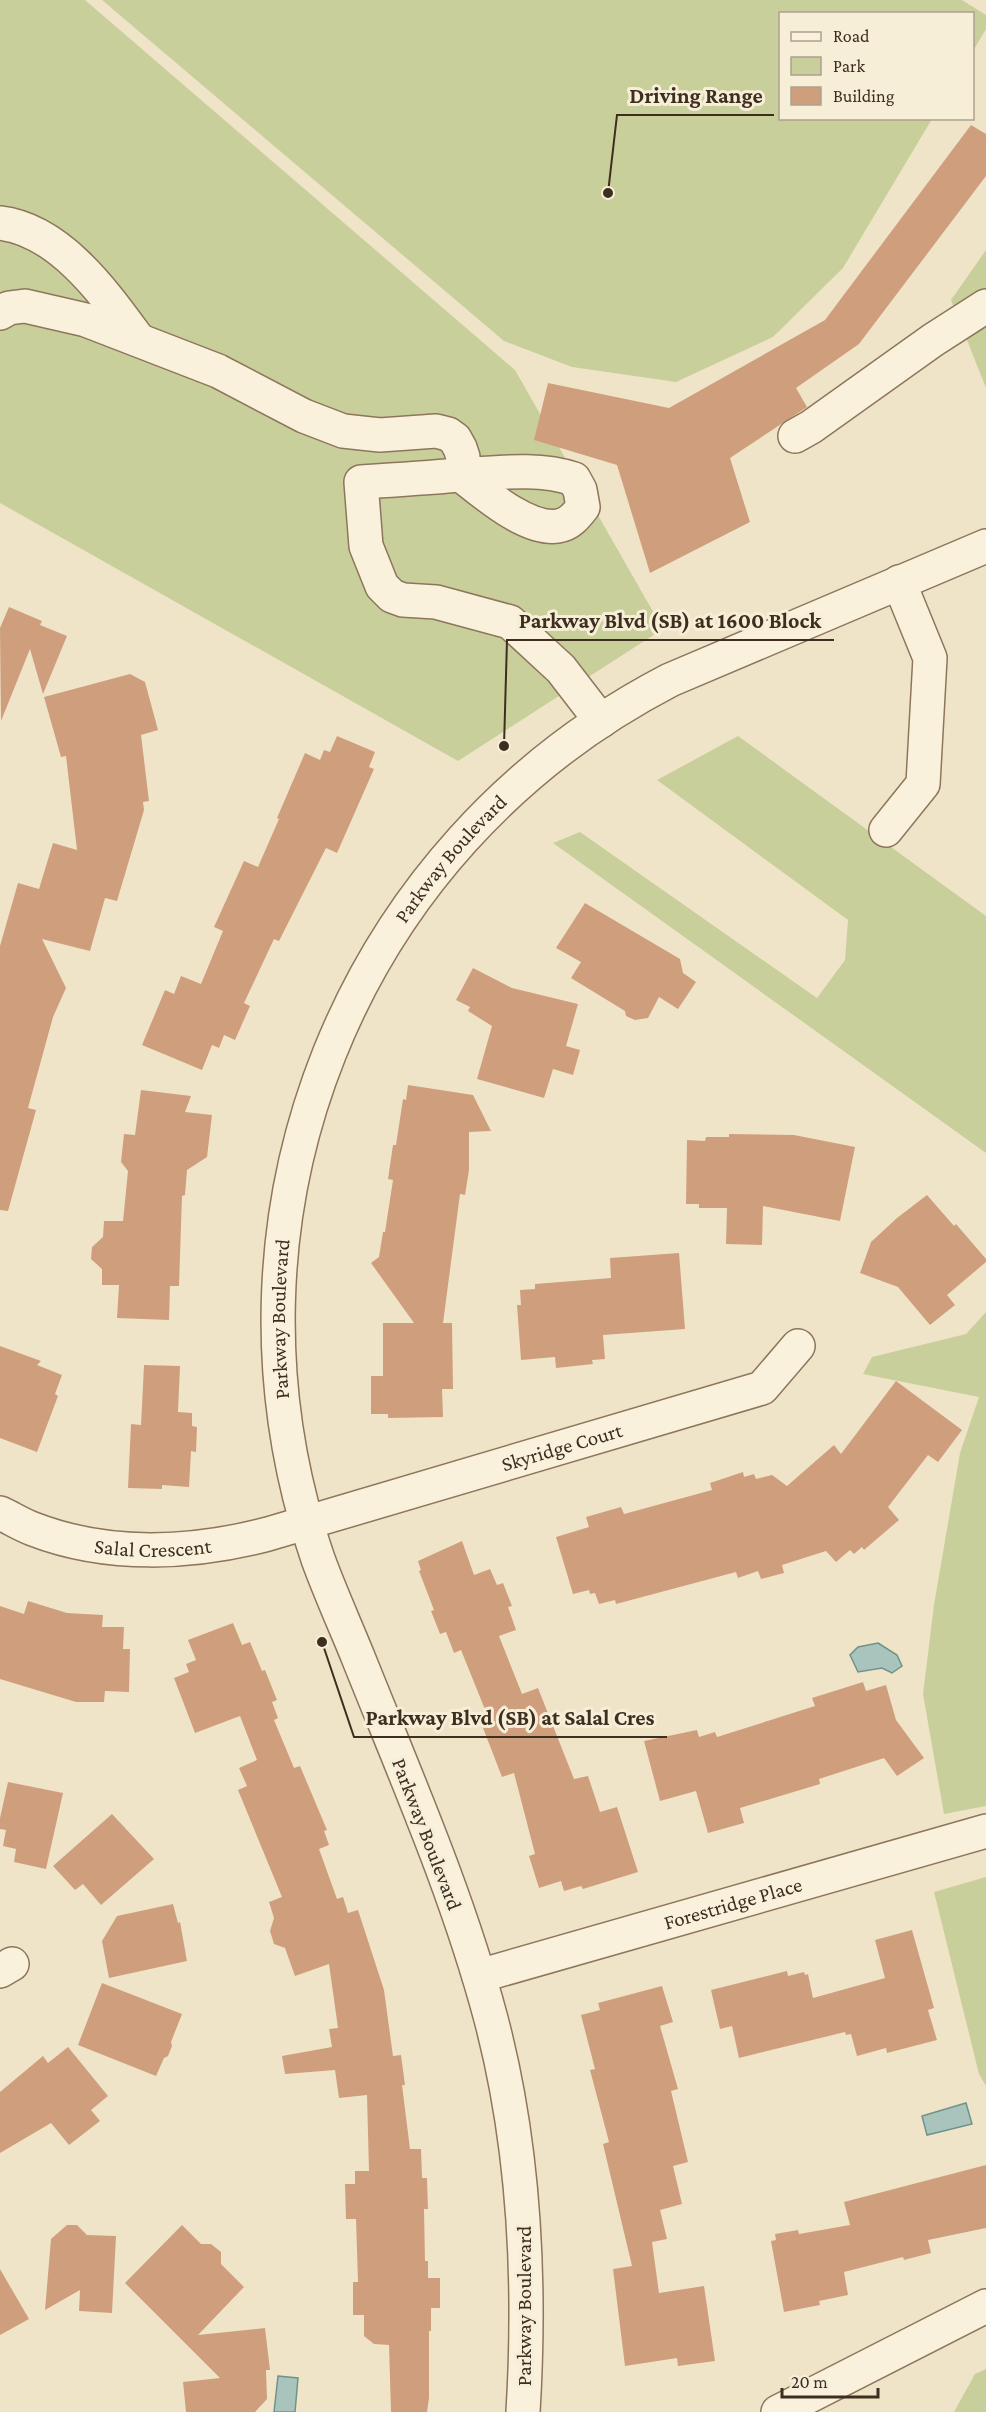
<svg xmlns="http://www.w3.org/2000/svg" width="986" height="2412" font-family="'Crimson Pro',serif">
  <rect width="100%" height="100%" fill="#f0e4c8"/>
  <g fill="#c9cf9b">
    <polygon points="0,0 85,0 515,370 663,629 458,761 0,503"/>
    <polygon points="102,0 962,0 986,15 986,29 973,51 972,14 780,14 780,118 932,119 843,268 773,337 676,382 572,367 504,341"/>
    <polygon points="986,250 986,388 951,300"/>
    <polygon points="738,736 986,916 986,1153 553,843 580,832 817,998 845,960 848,920 657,780"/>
    <polygon points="986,1312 986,1806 944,1814 923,1694 934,1605 960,1453 979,1397 863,1374 872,1357 966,1334"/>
    <polygon points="986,1877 986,2086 979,2074 934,1892"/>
    <polygon points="986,2369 986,2412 954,2412 975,2374"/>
  </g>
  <g fill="#a9c4bc" stroke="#6f938a" stroke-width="1.5">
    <polygon points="878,1643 897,1655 902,1666 892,1673 882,1668 858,1672 850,1655 858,1647"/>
    <polygon points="966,2103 972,2124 927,2135 922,2116"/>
    <polygon points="278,2376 298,2378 295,2412 274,2412"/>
  </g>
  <g fill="#cf9f7d">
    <polygon points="971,125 986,134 986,176 859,344 796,388 807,407 730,458 750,522 650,573 617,465 534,440 548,383 669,408 825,320"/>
    <polygon points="9,607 42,621 40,625 67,636 43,694 30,649 1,721 0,628"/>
    <polygon points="130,674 145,682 158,730 141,735 149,801 143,802 144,810 117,901 105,898 90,951 42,939 66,988 53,1017 28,1108 36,1110 8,1211 0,1210 0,946 18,883 39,889 53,843 77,850 66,756 61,757 44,697"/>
    <polygon points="337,736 375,752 369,767 374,769 337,853 326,848 279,941 274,939 244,1003 250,1006 235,1040 224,1035 219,1048 212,1045 202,1070 142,1045 165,990 174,994 181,976 201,984 223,931 214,927 244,861 258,867 279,819 277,818 305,753 320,760 324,750 330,752"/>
    <polygon points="585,903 680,959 683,973 696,982 678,1009 659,997 648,1018 635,1020 626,1016 625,1011 571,978 581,962 556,948"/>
    <polygon points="473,968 512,988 578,1004 566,1046 580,1050 573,1075 553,1069 544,1098 477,1079 492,1026 468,1011 470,1007 456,1000"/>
    <polygon points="408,1085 473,1095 491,1131 469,1132 469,1170 465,1195 460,1194 443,1323 452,1323 453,1389 442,1389 443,1417 388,1418 388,1414 371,1414 371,1376 383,1376 383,1323 414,1323 371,1263 379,1257 383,1232 385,1232 393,1180 388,1179 393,1145 396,1145 403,1099 406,1100"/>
    <polygon points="141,1090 191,1096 185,1112 212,1115 207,1157 187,1170 185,1195 182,1196 179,1286 170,1286 169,1320 117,1318 119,1285 102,1285 102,1269 91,1259 92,1247 103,1237 104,1221 123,1221 128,1171 121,1162 124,1134 135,1135"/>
    <polygon points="729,1134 794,1135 855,1147 840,1221 763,1206 762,1245 726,1244 727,1208 699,1208 699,1204 686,1204 687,1140 705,1141 706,1137 729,1137"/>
    <polygon points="927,1195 954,1226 956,1224 986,1259 986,1262 947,1295 955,1305 930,1325 898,1287 860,1273 871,1242 897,1218"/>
    <polygon points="679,1253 685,1329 603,1335 605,1359 592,1360 593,1364 556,1368 555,1357 521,1360 517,1305 521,1305 520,1290 535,1289 535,1284 611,1278 610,1258"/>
    <polygon points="0,1346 41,1361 37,1365 62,1375 55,1394 58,1396 37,1452 0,1438"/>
    <polygon points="144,1365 180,1366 178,1412 192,1413 192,1426 197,1427 196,1452 191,1451 189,1487 162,1485 162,1489 128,1488 131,1424 141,1425"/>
    <polygon points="896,1381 962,1430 938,1462 928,1455 888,1507 899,1520 864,1550 862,1547 854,1554 850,1550 836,1562 826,1551 782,1565 784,1573 761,1579 758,1571 738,1578 736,1572 616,1604 615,1600 599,1604 595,1593 590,1594 589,1590 573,1594 556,1537 589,1527 586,1517 621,1507 624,1514 712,1490 710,1483 743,1472 744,1477 754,1474 756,1479 772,1475 787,1486 834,1445 841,1454"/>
    <polygon points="462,1541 474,1575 490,1569 497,1585 503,1583 512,1606 508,1607 516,1630 499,1636 522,1694 538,1688 574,1779 588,1776 600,1812 617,1807 638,1872 583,1889 581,1886 564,1891 561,1881 539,1888 529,1856 535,1854 514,1773 502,1777 478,1715 486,1712 461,1650 454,1653 446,1632 440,1634 431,1611 434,1610 419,1571 421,1570 418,1561"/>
    <polygon points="28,1601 67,1613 103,1615 102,1627 124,1627 123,1649 130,1649 129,1692 105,1691 104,1702 76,1702 0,1679 0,1606 24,1614"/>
    <polygon points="233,1623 242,1645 250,1642 262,1671 265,1670 277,1700 272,1702 278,1718 274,1720 294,1768 300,1766 327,1830 324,1831 329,1845 319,1849 337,1899 343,1897 348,1913 358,1910 384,1990 393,2056 401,2055 405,2085 402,2085 410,2149 421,2149 422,2178 427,2178 428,2209 424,2209 425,2261 428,2261 428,2278 440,2278 440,2308 431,2308 431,2331 429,2331 429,2398 427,2412 391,2412 389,2345 374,2344 364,2336 364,2315 353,2315 353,2282 358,2282 356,2219 346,2219 345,2184 355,2184 355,2171 369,2171 367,2095 339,2098 335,2070 285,2074 282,2056 332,2047 329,2029 338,2028 329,1964 295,1976 285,1948 274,1944 270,1931 274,1918 269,1902 282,1897 238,1790 247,1786 239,1768 257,1760 240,1716 195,1733 174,1678 189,1672 186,1664 196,1660 188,1640"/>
    <polygon points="863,1682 866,1691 886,1685 896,1720 924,1758 897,1776 884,1758 819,1779 820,1784 740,1808 744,1823 708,1833 696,1791 660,1801 644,1741 697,1730 699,1737 715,1732 717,1737 815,1706 812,1698"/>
    <polygon points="8,1782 63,1793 46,1869 14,1862 16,1849 3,1846 6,1830 0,1829 0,1818"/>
    <polygon points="112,1814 154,1859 101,1905 83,1884 75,1890 53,1866"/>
    <polygon points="173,1904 178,1923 180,1922 187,1961 109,1978 102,1941 117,1916"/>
    <polygon points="912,1930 934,2008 928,2010 937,2040 887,2053 886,2048 857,2056 851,2034 846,2035 845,2032 739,2058 732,2026 720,2029 711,1990 787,1971 788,1976 804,1972 805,1975 808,1974 813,1998 885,1978 875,1940"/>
    <polygon points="102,1983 182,2014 171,2042 172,2046 168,2056 164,2058 156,2076 78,2045"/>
    <polygon points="662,1986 673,2022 660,2026 678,2089 671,2091 688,2162 673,2166 682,2204 660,2210 667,2239 652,2242 659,2293 704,2286 715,2361 678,2366 677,2358 625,2366 613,2269 632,2266 603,2144 609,2142 590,2070 595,2069 581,2015 600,2010 598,2003"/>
    <polygon points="68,2047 108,2096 91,2110 100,2121 69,2145 51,2123 0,2153 0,2092 43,2056 48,2063"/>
    <polygon points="986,2165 986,2228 928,2240 931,2253 904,2260 903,2257 844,2272 848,2295 819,2301 820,2305 784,2312 771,2241 776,2240 775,2234 798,2230 799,2234 850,2225 844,2202"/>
    <polygon points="67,2225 77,2225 87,2235 116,2236 112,2313 79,2311 80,2290 45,2310 51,2239"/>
    <polygon points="182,2225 201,2244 211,2244 221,2252 221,2264 244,2287 198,2335 265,2328 270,2370 266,2370 267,2399 255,2412 186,2412 183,2382 220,2378 125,2283"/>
    <polygon points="0,2269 29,2319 0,2335"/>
  </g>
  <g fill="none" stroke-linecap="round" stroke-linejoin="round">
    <defs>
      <g id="minor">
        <path d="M0 223C60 230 105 294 138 339"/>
        <path d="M0 313 9 308 25 306 86 320 218 371 304 416 343 431 380 435 436 431 448 434 455 439 460 448 463 457 461 475C484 493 527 531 558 526 570 524 576 516 583 507L580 490 574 479C538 467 496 473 459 475 426 478 394 480 361 482L366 546 382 586 392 596 403 600 436 602 510 622 561 669 601 721"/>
        <polyline points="795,436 811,427 933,340 986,306"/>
        <polyline points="886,830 923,784 930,658 899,582"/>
        <path id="s1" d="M0 1513C11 1518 22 1525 33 1529 108 1558 192 1554 268 1534L762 1388 798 1346"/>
        <polyline points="0,1971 12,1964"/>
        <path id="s2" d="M479 1976 986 1831"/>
        <path id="s3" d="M523 2412C531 2280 525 2148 491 2019 458 1895 406 1777 358 1657 345 1625 330 1592 318 1559 201 1216 348 847 670 680L986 546"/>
        <polyline points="778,2412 986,2306"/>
      </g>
    </defs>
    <use href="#minor" stroke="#8d765c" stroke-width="36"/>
    <use href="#minor" stroke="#faf1dc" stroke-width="33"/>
  </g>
  <g text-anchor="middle" stroke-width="6" stroke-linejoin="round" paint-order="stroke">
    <g font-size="21" fill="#3d2e20" stroke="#f7eed8">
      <text dy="7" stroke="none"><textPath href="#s3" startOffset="1635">Parkway Boulevard</textPath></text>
      <text dy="7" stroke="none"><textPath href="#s3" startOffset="1132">Parkway Boulevard</textPath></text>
      <text dy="7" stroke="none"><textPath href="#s1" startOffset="582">Skyridge Court</textPath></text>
      <text dy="7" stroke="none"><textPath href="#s1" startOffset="159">Salal Crescent</textPath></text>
      <text transform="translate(427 1834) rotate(69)" y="7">Parkway Boulevard</text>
      <text dy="7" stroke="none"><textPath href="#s2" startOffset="264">Forestridge Place</textPath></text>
      <text transform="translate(524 2306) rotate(-90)" y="7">Parkway Boulevard</text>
    </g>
  </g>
  <path fill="none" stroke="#3d2e20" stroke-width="2" d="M608 193L617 115H774M504 746L507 640H834M322 1642L354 1737H667"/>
  <g fill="#3d2e20" stroke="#f7eed8" stroke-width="2">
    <circle cx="608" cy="193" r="6"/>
    <circle cx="504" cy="746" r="6"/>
    <circle cx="322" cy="1642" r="6"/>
  </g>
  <g font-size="22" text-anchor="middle" font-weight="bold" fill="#3d2e20" stroke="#f7eed8" stroke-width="6" stroke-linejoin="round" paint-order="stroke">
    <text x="696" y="103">Driving Range</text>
    <text x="670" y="628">Parkway Blvd (SB) at 1600 Block</text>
    <text x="510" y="1725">Parkway Blvd (SB) at Salal Cres</text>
  </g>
  <rect x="779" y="12" width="195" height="108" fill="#f7eed8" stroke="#ada18e" stroke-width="1.5"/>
  <rect x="791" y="32" width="30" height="9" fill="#faf1dc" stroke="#ada18e" stroke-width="1.5"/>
  <text x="833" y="42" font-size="18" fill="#3d2e20">Road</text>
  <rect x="791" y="57" width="30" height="18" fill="#c9cf9b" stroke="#ada18e" stroke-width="1.5"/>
  <text x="833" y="72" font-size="18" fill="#3d2e20">Park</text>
  <rect x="791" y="87" width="30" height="18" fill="#cf9f7d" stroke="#ada18e" stroke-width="1.5"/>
  <text x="833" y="102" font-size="18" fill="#3d2e20">Building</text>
  <path d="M782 2388v9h96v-9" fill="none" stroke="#3d2e20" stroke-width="3"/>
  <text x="791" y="2388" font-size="18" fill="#3d2e20" stroke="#f7eed8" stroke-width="4.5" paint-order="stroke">20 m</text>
</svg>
